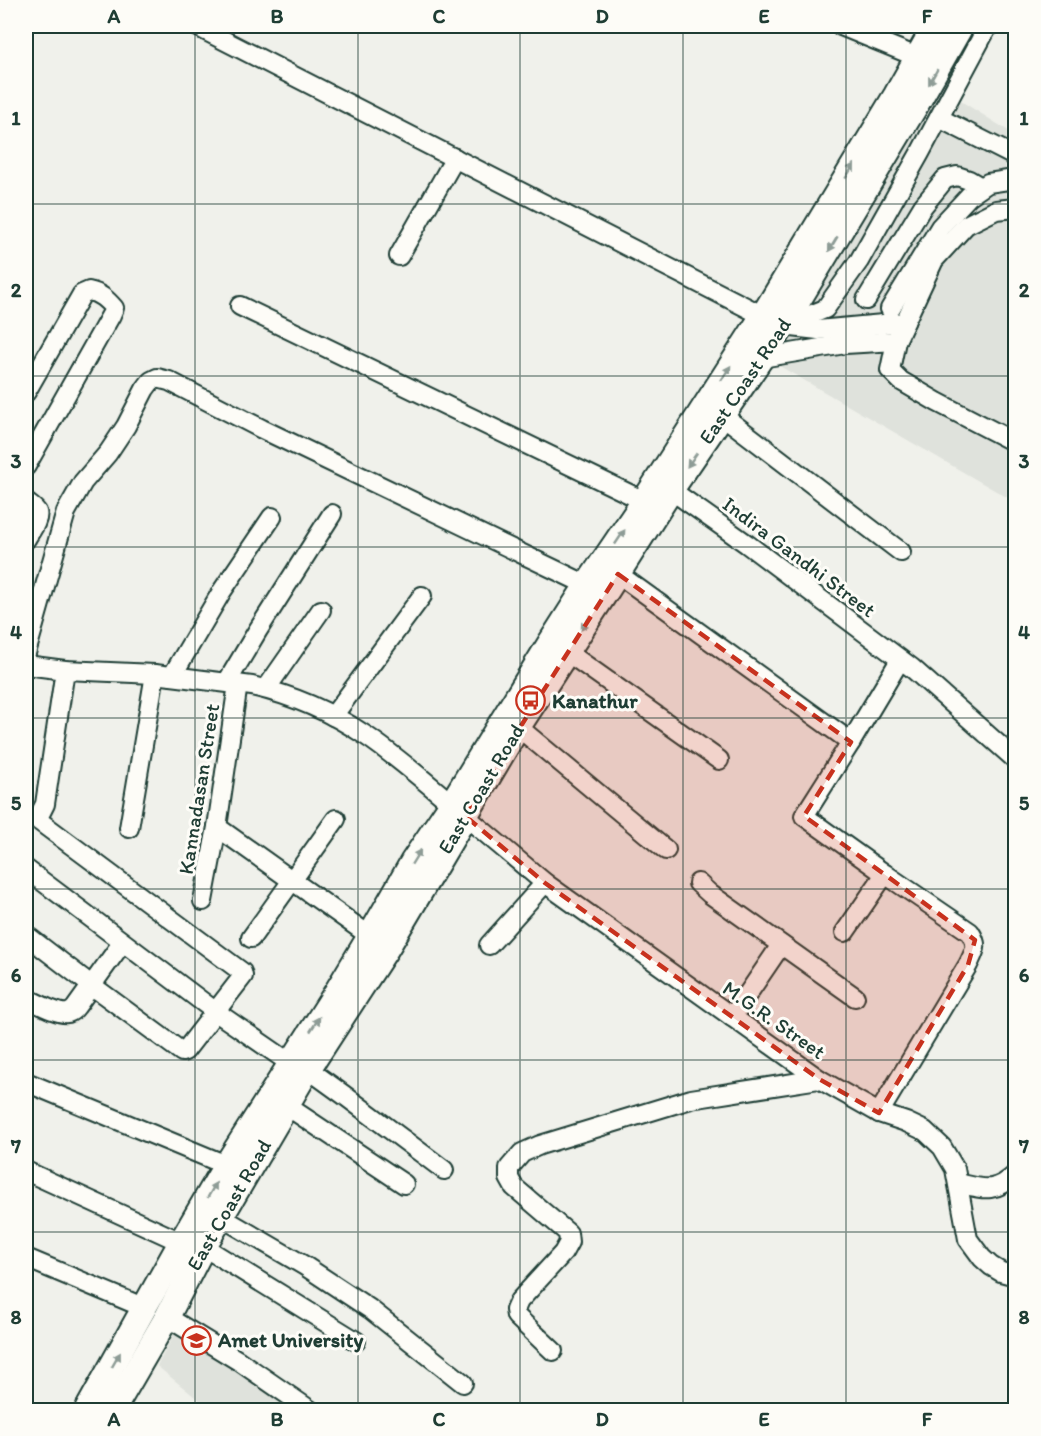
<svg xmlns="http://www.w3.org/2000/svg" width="1041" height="1436" font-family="Itim,sans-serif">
  <rect width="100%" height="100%" fill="#f0f1eb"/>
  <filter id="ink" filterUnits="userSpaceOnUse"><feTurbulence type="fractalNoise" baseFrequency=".0167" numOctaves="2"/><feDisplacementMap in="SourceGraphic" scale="12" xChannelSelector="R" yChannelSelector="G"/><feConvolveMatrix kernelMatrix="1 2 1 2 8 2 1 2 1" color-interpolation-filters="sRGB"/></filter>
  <g filter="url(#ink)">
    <g fill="#dfe2dc">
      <polygon points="937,86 1015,135 1015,502 776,364"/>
      <polygon points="185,1314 328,1410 211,1410 157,1366"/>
    </g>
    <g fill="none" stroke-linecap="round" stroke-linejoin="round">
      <defs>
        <g id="minor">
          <polyline points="196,26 783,326 818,330 905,322"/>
          <polyline points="841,26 917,57"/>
          <polyline points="939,118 1016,157"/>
          <polyline points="1016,208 996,210 966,225 934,260 896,341 890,370 901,381 937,402 1016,443"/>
          <polyline points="399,256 455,158"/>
          <polyline points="866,300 923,206 945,179 957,176 969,180 981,187"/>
          <polyline points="240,306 644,501"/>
          <polyline points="890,309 940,227 969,196 988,183 1008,180 1016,184"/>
          <polyline points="785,325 825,309 859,261 920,153 988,26"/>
          <polyline points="761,358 845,344 896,341"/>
          <path d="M26 392 82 294 89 291C100 293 107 300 114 308L111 315 26 466"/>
          <polyline points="723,416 901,552"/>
          <polyline points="671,490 747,544 912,668 1016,760"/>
          <path d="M26 502C29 505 35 508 37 512 40 520 29 533 26 539"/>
          <polyline points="618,574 851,742"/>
          <polyline points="567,652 719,760"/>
          <polyline points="26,653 66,512 83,482 108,453 126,426 145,389 151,381 157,378 169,381 262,429 587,585"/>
          <path d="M26 665 65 670 155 674 252 686C291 695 331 712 365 735 395 755 423 780 451 803"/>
          <polyline points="172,676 222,591 272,517"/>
          <polyline points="227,682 258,630 332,514"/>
          <polyline points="266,689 321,610"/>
          <polyline points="333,716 422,596"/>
          <polyline points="518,727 666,850"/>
          <polyline points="464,815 545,883 819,1079 879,1113 906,1122 925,1131 942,1147 955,1169 968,1239 982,1258 991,1266 1001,1272 1016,1276"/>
          <polyline points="217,827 370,936"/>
          <polyline points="129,828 155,674"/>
          <polyline points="26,869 216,1012 290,1063"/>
          <polyline points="698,883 710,894 855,997"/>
          <polyline points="203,901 217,827 238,684"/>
          <polyline points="845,932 885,874"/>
          <polyline points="26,935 91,985 182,1052 185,1051 243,976 242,972 39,821 38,818 45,804 65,670"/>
          <polyline points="251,938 336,819"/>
          <polyline points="489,945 545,883"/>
          <path d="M26 998C35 1002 58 1015 68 1013 71 1012 74 1010 76 1007L122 943"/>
          <polyline points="732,1017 781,945"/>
          <polyline points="308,1069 344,1095 444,1170"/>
          <polyline points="26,1082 226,1165"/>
          <polyline points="287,1106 404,1184"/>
          <path d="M879 1113 968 965C975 950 979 946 970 932L885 874 804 816 851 742 900 660"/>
          <polyline points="26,1171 181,1242"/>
          <path d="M958 1183C983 1189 995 1194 1016 1174"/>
          <polyline points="221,1217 305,1266 370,1309 463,1383"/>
          <polyline points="204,1247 356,1341"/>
          <polyline points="26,1258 145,1308"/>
          <polyline points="167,1317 239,1361 310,1410"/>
          <polyline points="553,1351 516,1316 515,1310 519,1301 563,1253 569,1242 568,1233 514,1187 509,1178 509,1168 522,1153 540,1145 691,1099 819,1079"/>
        </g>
        <g id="major">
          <polyline points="87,1410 181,1242 226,1165 337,991 370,936 413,861 450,806 550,643 587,585 644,501 762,317 896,95 935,26"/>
          <polyline points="113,1410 167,1317 200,1253 305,1074 387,948 518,727 608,589 671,490 783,326 915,107 961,26"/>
        </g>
      </defs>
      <use href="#minor" stroke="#1f3d34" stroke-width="22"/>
      <use href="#major" stroke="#1f3d34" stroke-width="28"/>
      <use href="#minor" stroke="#fdfcf7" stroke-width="18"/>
      <use href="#major" stroke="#fdfcf7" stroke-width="24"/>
    </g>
    <defs><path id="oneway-solid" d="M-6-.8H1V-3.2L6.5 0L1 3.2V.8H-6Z" transform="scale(1.5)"/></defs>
    <g fill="#8e9c96">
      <use href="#oneway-solid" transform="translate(933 77) rotate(120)"/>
      <use href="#oneway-solid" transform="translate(850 171) rotate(-59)"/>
      <use href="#oneway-solid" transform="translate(833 244) rotate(121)"/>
      <use href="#oneway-solid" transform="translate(726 373) rotate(-57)"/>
      <use href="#oneway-solid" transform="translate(692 460) rotate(125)"/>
      <use href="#oneway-solid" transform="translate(620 537) rotate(-56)"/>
      <use href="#oneway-solid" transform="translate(586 623) rotate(124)"/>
      <use href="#oneway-solid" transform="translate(416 857) rotate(-58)"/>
      <use href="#oneway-solid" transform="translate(315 1024) rotate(-57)"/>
      <use href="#oneway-solid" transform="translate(212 1190) rotate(-60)"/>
      <use href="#oneway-solid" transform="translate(116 1360) rotate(-60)"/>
    </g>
  </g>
  <path fill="#c8321e" fill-opacity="0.2" stroke="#c8321e" stroke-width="4.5" stroke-dasharray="12 8" stroke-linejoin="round" d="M618 574 851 742 804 816 975 940 968 965 879 1113 819 1079 545 883 464 815Z"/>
  <path fill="none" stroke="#1f3d34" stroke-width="1.5" stroke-opacity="0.55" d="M195 26V1410M358 26V1410M520 26V1410M683 26V1410M846 26V1410M26 204H1016M26 376H1016M26 547H1016M26 718H1016M26 889H1016M26 1060H1016M26 1232H1016"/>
  <defs>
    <symbol id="bus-ring" viewBox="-11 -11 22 22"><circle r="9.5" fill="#fdfcf7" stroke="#c8321e" stroke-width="1.5"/><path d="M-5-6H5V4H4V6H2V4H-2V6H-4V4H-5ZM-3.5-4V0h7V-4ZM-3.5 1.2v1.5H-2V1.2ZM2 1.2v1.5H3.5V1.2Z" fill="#c8321e"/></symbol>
    <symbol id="university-ring" viewBox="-11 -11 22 22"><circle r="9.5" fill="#fdfcf7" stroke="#c8321e" stroke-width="1.5"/><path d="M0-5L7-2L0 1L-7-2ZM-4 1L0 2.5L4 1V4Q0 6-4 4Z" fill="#c8321e"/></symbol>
  </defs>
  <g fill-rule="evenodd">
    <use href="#bus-ring" x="514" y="684" width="33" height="33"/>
    <use href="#university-ring" x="180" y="1324" width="33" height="33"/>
  </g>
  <g text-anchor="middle" stroke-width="6" stroke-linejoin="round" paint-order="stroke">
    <g font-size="21" fill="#1f3d34" stroke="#fdfcf7">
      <text transform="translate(745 381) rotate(-56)" y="7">East Coast Road</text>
      <text transform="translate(799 557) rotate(37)" y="7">Indira Gandhi Street</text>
      <text transform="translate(199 789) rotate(-81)" y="7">Kannadasan Street</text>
      <text transform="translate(481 789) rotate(-59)" y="7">East Coast Road</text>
      <text transform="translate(774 1020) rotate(35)" y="7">M.G.R. Street</text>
      <text transform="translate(229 1205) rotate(-60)" y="7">East Coast Road</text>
    </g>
    <g font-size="21" font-weight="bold" fill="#1f3d34" stroke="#fdfcf7" text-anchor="start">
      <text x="552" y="708">Kanathur</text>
      <text x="218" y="1347">Amet University</text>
    </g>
  </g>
  <rect width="1041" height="1436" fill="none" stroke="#fdfcf7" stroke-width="66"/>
  <rect x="33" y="33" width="975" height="1370" fill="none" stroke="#1f3d34" stroke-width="2"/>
  <g font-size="20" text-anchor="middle" font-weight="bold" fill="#1f3d34">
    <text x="114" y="23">A</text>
    <text x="277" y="23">B</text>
    <text x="439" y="23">C</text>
    <text x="602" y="23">D</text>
    <text x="764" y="23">E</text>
    <text x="927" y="23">F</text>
    <text x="16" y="125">1</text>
    <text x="1024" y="125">1</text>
    <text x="16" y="297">2</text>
    <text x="1024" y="297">2</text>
    <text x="16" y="468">3</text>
    <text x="1024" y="468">3</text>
    <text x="16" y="639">4</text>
    <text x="1024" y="639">4</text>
    <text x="16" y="810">5</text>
    <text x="1024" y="810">5</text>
    <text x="16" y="982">6</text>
    <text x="1024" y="982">6</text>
    <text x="16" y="1153">7</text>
    <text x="1024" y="1153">7</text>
    <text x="16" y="1324">8</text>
    <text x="1024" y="1324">8</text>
    <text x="114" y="1426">A</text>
    <text x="277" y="1426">B</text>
    <text x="439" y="1426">C</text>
    <text x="602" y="1426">D</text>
    <text x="764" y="1426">E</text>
    <text x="927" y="1426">F</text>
  </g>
</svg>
